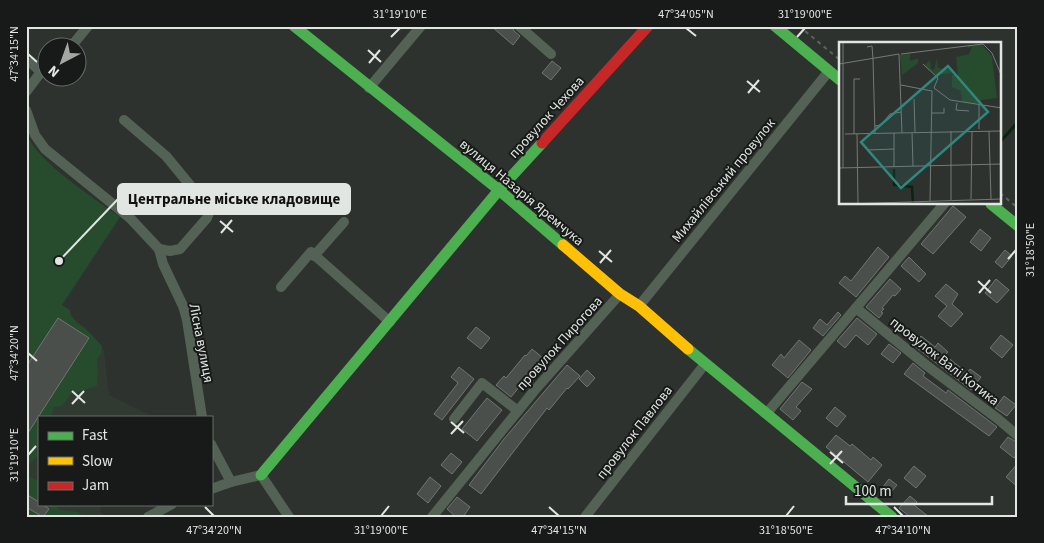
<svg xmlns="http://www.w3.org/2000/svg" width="1044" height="543" font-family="'Source Sans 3',sans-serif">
  <rect width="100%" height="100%" fill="#2e322f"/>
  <polygon fill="#303a31" points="62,305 104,351 109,395 154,417 39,417 39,504 101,504 100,512 106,517 26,517 26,360"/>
  <g fill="#274b2d">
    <path d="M26 133C38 163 93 197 120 217L62 305 70 310 71 316 76 322 85 328 102 346 101 354 97 359 98 372 97 386 71 394 62 406 54 407 51 417H39V455L29 464H26V435L89 339 57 319 26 367Z"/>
    <polygon points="26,474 39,482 39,504 54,504 61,510 78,512 85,517 26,517"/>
  </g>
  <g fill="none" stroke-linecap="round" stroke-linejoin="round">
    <polyline stroke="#0b2310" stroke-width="3" points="1000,142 1018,122"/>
  </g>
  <g fill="#4b4f4c" stroke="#717572">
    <polygon points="491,26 512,26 514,31 520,36 513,45"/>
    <polygon points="552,61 561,68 551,80 542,73"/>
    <polygon points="953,206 966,217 933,254 921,244"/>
    <polygon points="980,229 991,238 981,251 970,242"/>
    <polygon points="878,247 889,257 856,297 839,283 845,276 851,281"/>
    <polygon points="1005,250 1012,256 1002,268 995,262"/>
    <polygon points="909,257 926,274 919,282 901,266"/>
    <polygon points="890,279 901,289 895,296 893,295 882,308 884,309 881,312 883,313 879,318 866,307"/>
    <polygon points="996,279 1009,290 997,303 985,293"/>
    <polygon points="946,284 958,294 952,304 963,314 951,327 938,316 947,306 935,296"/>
    <polygon points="838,312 841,315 823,336 813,328 820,319 827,325"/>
    <polygon points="58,318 89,338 26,436 26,367"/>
    <polygon points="857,318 877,334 868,345 856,335 845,348 837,341"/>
    <polygon points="476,327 490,338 481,349 467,338"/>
    <polygon points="1001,335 1013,345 1002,358 990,348"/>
    <polygon points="921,336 935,347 938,343 948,352 945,355 967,373 970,369 981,377 971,390 913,345"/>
    <polygon points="799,340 811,350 788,378 772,365 781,354 784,358"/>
    <polygon points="889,344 901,353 893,363 881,354"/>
    <polygon points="532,349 543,358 511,397 496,385 504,376 506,378 525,355 526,356"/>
    <polygon points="913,363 925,373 923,376 946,393 948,390 997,427 989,436 904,374"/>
    <polygon points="567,365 580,376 568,389 567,388 549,410 547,408 481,494 469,485 504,439"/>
    <polygon points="459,367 474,379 442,420 434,414 458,383 451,377"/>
    <polygon points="587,370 595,378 587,387 579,379"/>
    <polygon points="802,382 812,389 796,407 801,411 793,420 780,409"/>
    <polygon points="1004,396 1016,405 1007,416 995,408"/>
    <polygon points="487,398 502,410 477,441 462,429"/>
    <polygon points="835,407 846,416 837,427 826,418"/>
    <polygon points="836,435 850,446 852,444 871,460 873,457 882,465 868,482 826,447"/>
    <polygon points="1008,437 1018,443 1018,453 1014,458 1000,447"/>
    <polygon points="451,453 462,462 452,474 441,465"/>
    <polygon points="1018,463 1018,487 1006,477"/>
    <polygon points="914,466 926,476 916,488 904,478"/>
    <polygon points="430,477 441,486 428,503 417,494"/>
    <polygon points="889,479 897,485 886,498 879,492"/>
    <polygon points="26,494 39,502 39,504 42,504 49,509 43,517 26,507"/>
    <polygon points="910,496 917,502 914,505 929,517 910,517 899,508"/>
    <polygon points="457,497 470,507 463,517 456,517 447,509"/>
  </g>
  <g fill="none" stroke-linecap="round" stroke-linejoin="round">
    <g stroke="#59635a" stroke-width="2" stroke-dasharray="4 4" stroke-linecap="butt">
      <polyline points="799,26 840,60"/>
      <polyline points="1000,193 1018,208"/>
    </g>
    <g stroke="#536255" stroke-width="10">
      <polyline points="519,26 551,54"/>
      <polyline points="70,48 88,26"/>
      <polyline points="26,63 31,63 41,72"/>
      <polyline points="369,88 421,26"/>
      <polyline points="26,92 41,72 48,70"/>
      <polyline points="26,110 35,135 45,149 130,218 159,249 163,264 183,306 187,320 202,417"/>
      <polyline points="124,120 166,156 208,207 209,213 207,218 180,249 170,251 159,249"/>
      <polyline points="314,256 344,222"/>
      <polyline points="281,287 311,252 390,322"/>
      <polyline points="639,306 829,71"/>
      <polyline points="856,308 926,365 998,419 1018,436"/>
      <polyline points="766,414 944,204"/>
      <polyline points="454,419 482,383 518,411"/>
      <polyline points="211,444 231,482 211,489"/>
      <polyline points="231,482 261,475 289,517"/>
      <polyline points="148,517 172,504"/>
      <polyline points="432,517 534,391 620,294"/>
      <polyline points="585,517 705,364"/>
    </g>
    <g stroke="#4caf50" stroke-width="11">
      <polyline points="294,26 499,190 563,245"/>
      <polyline points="775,26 840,80"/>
      <polyline points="991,204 1018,226"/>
      <polyline points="688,349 892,517"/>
      <polyline points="261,475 499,190 542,143"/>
    </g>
    <polyline stroke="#ffc107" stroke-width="11" points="563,245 620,294 639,306 688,349"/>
    <polyline stroke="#c62828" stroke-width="11" points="542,143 648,26"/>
  </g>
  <path fill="none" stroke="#e2e6e2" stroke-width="2" d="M686 28 696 36M391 37 400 28M797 37 805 28M368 50 381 62M28 54 37 62M369 63 380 50M747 81 760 92M748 93 759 80M220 221 233 232M221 233 232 220M599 251 612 262M1008 259 1016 250M600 263 611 250M978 281 991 293M979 293 990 280M28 353 37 361M72 391 85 403M72 404 84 391M451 422 464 433M451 434 463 421M830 452 843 463M28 455 36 446M830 464 842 451M205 507 214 516M549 507 559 516M894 507 903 516M381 516 389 506M786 516 794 506"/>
  <g text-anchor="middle" stroke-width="4" stroke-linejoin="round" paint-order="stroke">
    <g font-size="14" fill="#e2e6e2" stroke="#171a18">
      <text transform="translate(546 117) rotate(-48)" y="5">провулок Чехова</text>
      <text transform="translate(723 180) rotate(-51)" y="5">Михайлівський провулок</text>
      <text transform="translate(522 192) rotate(40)" y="5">вулиця Назарія Яремчука</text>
      <text transform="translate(202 343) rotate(79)" y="5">Лісна вулиця</text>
      <text transform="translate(559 343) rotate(-48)" y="5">провулок Пирогова</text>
      <text transform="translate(945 361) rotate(38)" y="5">провулок Валі Котика</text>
      <text transform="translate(634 432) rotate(-52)" y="5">провулок Павлова</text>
    </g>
  </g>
  <g transform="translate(839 42)">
    <rect width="162" height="162" fill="#2e322f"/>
    <path d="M129 3H143L152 13 156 22 153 16 158 56 142 58V62L123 60 122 49 113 45V33H119L117 15 130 12 133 5 129 6ZM71 11V19L79 16V21L63 33 61 13ZM98 16 99 26 113 28 114 31 96 33 86 23 91 18 92 27 95 28Z" fill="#274b2d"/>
    <path fill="none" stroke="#0b2310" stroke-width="2.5" d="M55 127V143L73 145 74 162"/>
    <path fill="none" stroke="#767a77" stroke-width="1" d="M4 0V126M28 5 33 4 34 17 36 92M62 12 144 2 153 11 163 35M0 22 60 12 63 91M84 22 99 36 95 46 111 58 163 66M62 43 93 49M75 57 76 90M118 61 117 68 130 69M140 63V87M93 71H105V66M36 84 42 83 51 72 62 70M150 89 152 157M55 91V125M73 91 74 124M6 92 163 89M15 92V37H21M18 92 19 162M29 108 55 107M0 126 163 122M132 157 133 89M112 158V89M91 159 93 49M6 162 163 157"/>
    <path fill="#2f877f" fill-opacity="0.15" stroke="#2f877f" stroke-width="2.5" d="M109 24 149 70 62 146 22 100Z"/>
    <rect width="162" height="162" fill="none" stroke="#e2e6e2" stroke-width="2.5"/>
  </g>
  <path fill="none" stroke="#e2e6e2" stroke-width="2" d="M59 261L118 199"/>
  <circle fill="#e2e6e2" stroke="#171a18" stroke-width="2" cx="59" cy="261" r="5"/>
  <rect fill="#e2e6e2" stroke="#e2e6e2" stroke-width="2" x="118" y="184" width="232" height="30" rx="5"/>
  <g font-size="15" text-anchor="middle" font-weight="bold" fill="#111">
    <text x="234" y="204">Центральне міське кладовище</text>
  </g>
  <rect width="1044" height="543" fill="none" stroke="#171a18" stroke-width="55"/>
  <rect x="38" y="416" width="175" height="90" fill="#171a18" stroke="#686c69"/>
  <rect x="48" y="432" width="25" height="8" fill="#4caf50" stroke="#686c69"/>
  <text x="82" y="440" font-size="15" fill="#e2e6e2">Fast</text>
  <rect x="48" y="457" width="25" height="8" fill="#ffc107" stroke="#686c69"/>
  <text x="82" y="466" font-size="15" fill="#e2e6e2">Slow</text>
  <rect x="48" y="482" width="25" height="8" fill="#c62828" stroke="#686c69"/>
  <text x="82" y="490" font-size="15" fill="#e2e6e2">Jam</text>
  <g transform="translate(62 62) rotate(221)"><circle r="24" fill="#171a18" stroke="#686c69"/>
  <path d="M0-4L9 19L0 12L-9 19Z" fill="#a3a7a3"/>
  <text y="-8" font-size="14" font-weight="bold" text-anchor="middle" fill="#e2e6e2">N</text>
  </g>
  <path d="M846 496v8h146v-8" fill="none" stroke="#e2e6e2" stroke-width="2.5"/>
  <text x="854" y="496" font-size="15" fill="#e2e6e2" stroke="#171a18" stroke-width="4" paint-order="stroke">100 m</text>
  <rect x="28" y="28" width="988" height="488" fill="none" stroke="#e2e6e2" stroke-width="2"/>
  <g font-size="12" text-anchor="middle" fill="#e2e6e2">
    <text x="400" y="18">31°19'10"E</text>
    <text x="686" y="18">47°34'05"N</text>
    <text x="805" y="18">31°19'00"E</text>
    <text transform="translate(14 54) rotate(-90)" y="4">47°34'15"N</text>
    <text transform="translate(1030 250) rotate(-90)" y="4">31°18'50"E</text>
    <text transform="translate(14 353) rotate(-90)" y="4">47°34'20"N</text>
    <text transform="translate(14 455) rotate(-90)" y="4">31°19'10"E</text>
    <text x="214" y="534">47°34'20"N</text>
    <text x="381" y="534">31°19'00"E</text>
    <text x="559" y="534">47°34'15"N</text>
    <text x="786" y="534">31°18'50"E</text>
    <text x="903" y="534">47°34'10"N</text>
  </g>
</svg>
